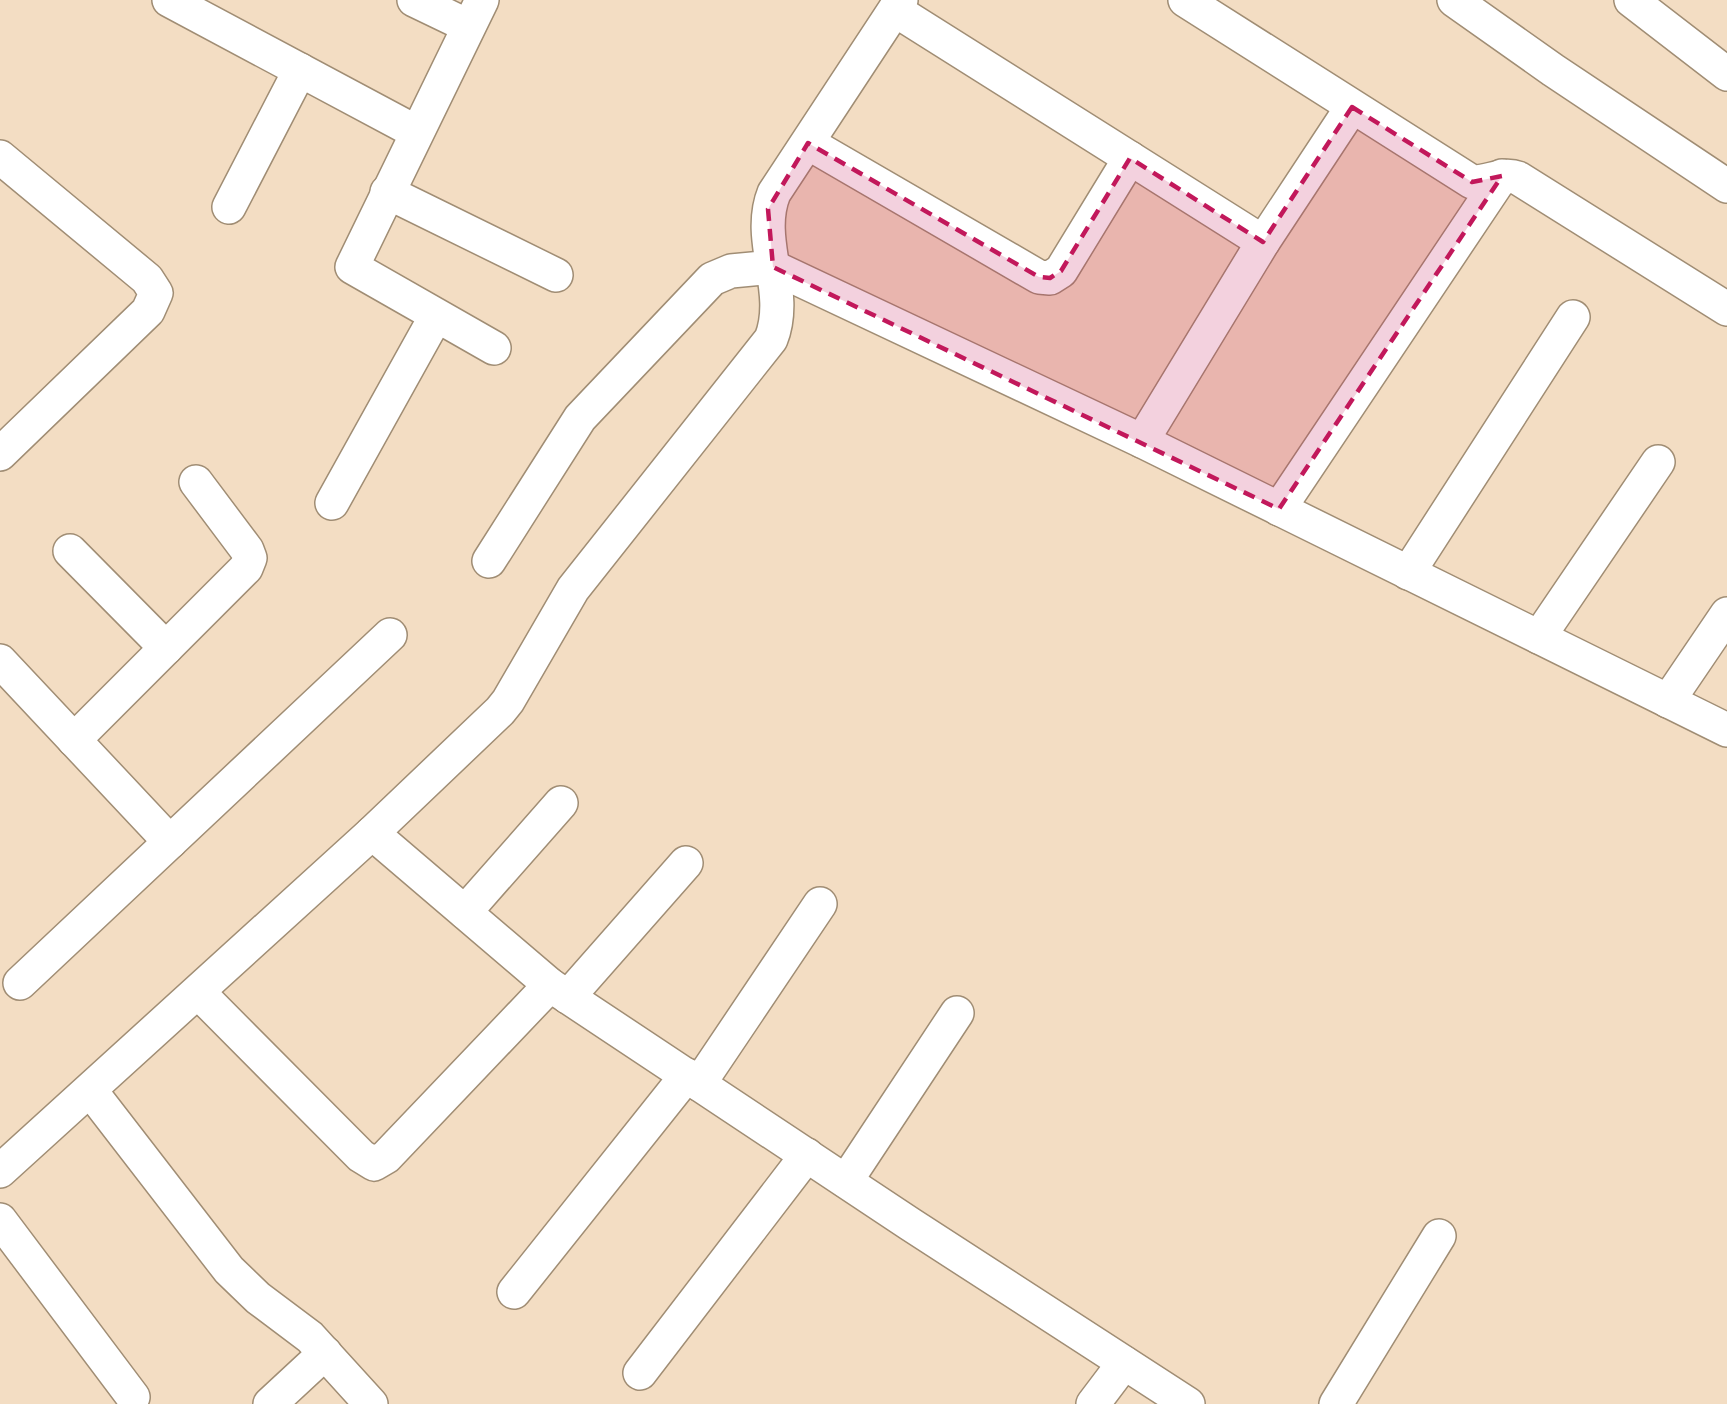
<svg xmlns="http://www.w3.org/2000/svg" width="1727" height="1404" font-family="'Nunito Sans',sans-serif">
  <rect width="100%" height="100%" fill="#f3ddc3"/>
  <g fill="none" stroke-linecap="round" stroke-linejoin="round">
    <defs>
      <g id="minor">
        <polyline points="169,0 416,132"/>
        <polyline points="414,0 468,26"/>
        <polyline points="482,0 352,267 494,348"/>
        <path d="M1185 0 1472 182C1489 183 1502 172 1518 178L1727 309"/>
        <polyline points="1454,0 1553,70 1727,186"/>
        <polyline points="1631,0 1727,74"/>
        <polyline points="895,10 1263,242"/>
        <polyline points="808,143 1039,277 1050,278 1061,271 1130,158"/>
        <polyline points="0,157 147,279 156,293 148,311 0,454"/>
        <polyline points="387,192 556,275"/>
        <polyline points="229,207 300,70"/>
        <polyline points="1142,441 1263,242 1352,107"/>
        <polyline points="332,503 436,316"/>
        <polyline points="1279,509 1502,176"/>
        <polyline points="70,551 166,648"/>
        <polyline points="489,561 580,418 712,279 731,271 773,267 1142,441 1727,730"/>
        <polyline points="1408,573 1573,317"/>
        <polyline points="1539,637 1658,462"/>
        <polyline points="0,661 170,842"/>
        <polyline points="1668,701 1727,614"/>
        <polyline points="74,740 246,568 250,558 247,550 196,482"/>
        <polyline points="372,833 550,985 910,1224 1188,1404"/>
        <polyline points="465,912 561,803"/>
        <polyline points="20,983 390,635"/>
        <polyline points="198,992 361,1156 374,1164 386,1157 550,985"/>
        <polyline points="568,997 686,863"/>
        <polyline points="699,1084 820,904"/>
        <polyline points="90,1090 229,1270 258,1298 310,1337 371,1404"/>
        <path d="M0 1171 372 833 500 711 508 701 573 589 771 339C790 291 755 240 774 193L901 0"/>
        <polyline points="846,1181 957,1013"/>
        <polyline points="0,1220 133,1397"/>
        <polyline points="514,1292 687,1075"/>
        <polyline points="640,1373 807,1155"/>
        <polyline points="270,1404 325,1353"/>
        <polyline points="1093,1404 1124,1363"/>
        <polyline points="1336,1404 1439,1236"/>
      </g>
    </defs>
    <use href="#minor" stroke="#a08d74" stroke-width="36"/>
    <use href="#minor" stroke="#fff" stroke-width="33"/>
  </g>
  <path fill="#c2185b" fill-opacity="0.2" stroke="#c2185b" stroke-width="4.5" stroke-dasharray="12 8" stroke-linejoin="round" d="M1352 107 1472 182 1502 176 1279 509 773 267 768 209 808 143 1039 277 1050 278 1061 271 1130 158 1263 242Z"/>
</svg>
